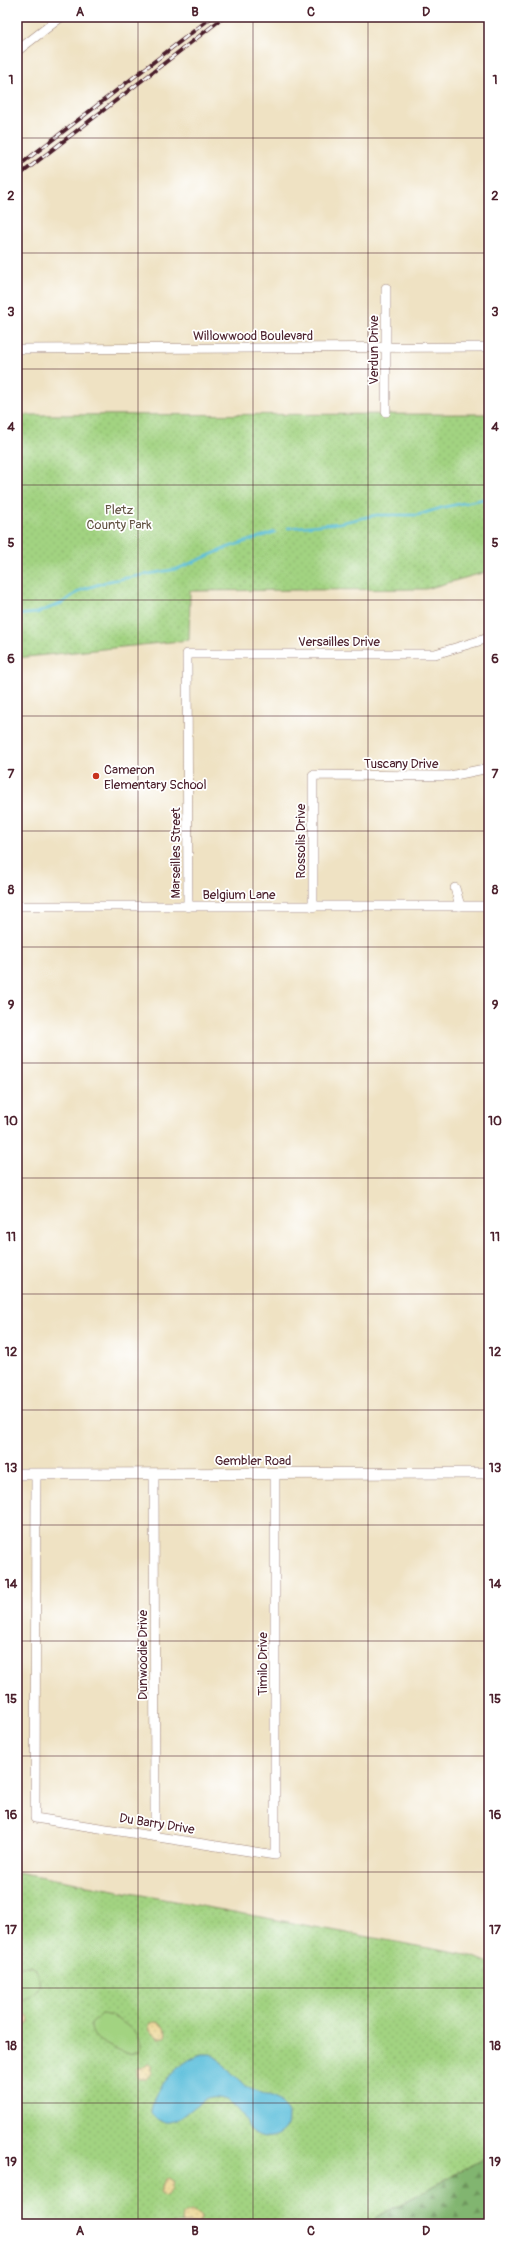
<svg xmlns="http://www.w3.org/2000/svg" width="506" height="2241" font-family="Pangolin,sans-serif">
  <defs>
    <pattern id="green-dots" width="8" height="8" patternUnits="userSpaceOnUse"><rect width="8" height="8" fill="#a2d381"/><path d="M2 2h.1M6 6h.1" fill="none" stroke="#8db570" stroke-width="1.8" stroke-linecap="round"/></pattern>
    <pattern id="forest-firs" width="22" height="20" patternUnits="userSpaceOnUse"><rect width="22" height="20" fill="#81b56f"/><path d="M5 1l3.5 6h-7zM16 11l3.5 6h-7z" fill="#6c935b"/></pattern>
    <pattern id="sand-dots" width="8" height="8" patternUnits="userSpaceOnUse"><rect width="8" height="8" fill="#eeda9e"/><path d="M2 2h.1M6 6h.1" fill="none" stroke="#cebb88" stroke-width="1.8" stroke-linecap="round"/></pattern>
  </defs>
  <rect width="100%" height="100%" fill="#fff"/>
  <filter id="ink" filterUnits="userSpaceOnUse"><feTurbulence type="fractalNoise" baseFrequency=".025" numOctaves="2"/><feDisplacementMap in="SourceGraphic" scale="8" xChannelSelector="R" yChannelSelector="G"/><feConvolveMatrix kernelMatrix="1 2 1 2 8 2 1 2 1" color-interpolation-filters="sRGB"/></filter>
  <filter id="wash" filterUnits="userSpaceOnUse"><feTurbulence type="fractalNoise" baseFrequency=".012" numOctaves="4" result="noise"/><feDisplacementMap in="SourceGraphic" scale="16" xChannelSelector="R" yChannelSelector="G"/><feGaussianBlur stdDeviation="0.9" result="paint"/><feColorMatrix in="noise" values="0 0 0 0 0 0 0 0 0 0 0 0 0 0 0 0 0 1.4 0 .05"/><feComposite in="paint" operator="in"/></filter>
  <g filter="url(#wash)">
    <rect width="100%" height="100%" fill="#efe2c3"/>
    <g fill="url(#green-dots)" stroke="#767956">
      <polygon points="489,414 489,571 426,589 190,591 189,640 17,658 17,415"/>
      <polygon points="17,1872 472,1956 489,1963 489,2156 377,2217 375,2224 17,2224"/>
    </g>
    <polygon fill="url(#forest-firs)" stroke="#666a4d" points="489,2156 489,2224 375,2224 377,2217"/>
    <g fill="url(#sand-dots)" stroke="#9c7c64">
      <polygon points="17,2014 26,2014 29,2019 28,2024 17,2024"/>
      <polygon points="154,2022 160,2023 166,2033 165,2038 159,2038 150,2031 149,2024"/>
      <polygon points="149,2064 151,2066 151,2073 146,2079 139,2079 136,2075 137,2068"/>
      <polygon points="168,2179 173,2182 171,2190 166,2196 163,2197 160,2193 165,2180"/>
      <polygon points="190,2211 200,2216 201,2220 198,2224 184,2224 182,2222 183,2215"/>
    </g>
    <g fill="#a2d381" stroke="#767956">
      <path d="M21 1966H30L35 1968C46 1990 35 1995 17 2002V1971Z"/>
      <path d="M102 2014C115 2014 146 2035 139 2051L129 2054C115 2048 89 2042 91 2024Z"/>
    </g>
    <path fill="#5ec0dc" stroke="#547084" d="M202 2054H211L218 2059 244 2085 280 2101 288 2113C288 2118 288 2124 286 2128 277 2140 261 2140 251 2130 248 2128 248 2123 245 2119 240 2111 232 2101 223 2099 191 2089 179 2143 151 2113 151 2090 181 2060 202 2054Z"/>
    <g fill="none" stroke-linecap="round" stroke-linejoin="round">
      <g stroke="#5ec0dc" stroke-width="2.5">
        <polyline points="288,528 339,523 376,515 418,515 444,507 489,498"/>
        <polyline points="17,615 37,613 62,603 81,590 109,581 177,569 229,547 275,532"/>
      </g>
    </g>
  </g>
  <g filter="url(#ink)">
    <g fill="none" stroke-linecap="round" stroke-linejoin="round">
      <defs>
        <g id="minor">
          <polyline points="17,51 61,17"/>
          <polyline points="386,288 386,412"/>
          <polyline points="17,349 489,347"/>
          <polyline points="455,888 460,906"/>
          <polyline points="17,906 489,906"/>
          <polyline points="188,907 187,654 435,654 489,638"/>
          <polyline points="313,907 313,775 450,776 489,768"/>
          <polyline points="36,1474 35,1818 275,1855 275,1474"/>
          <polyline points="153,1836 155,1818 154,1474"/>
        </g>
        <polyline id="major" points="17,1474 489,1473"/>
      </defs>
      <use href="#minor" stroke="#9c8077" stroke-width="10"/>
      <use href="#major" stroke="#9c8077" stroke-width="12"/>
      <use href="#minor" stroke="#fff" stroke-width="9"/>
      <use href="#major" stroke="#fff" stroke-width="11"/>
      <defs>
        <g id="rail">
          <polyline points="17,167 212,17"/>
          <polyline points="17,177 224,17"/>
        </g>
      </defs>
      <use href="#rail" stroke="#4a1f2b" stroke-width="4"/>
      <use href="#rail" stroke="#fff" stroke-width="2.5" stroke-dasharray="8" stroke-linecap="butt"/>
    </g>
  </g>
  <path fill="none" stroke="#4a1f2b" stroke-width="1" stroke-opacity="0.55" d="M138 17V2224M253 17V2224M368 17V2224M17 138H489M17 253H489M17 369H489M17 485H489M17 600H489M17 716H489M17 831H489M17 947H489M17 1063H489M17 1178H489M17 1294H489M17 1410H489M17 1525H489M17 1641H489M17 1756H489M17 1872H489M17 1988H489M17 2103H489"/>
  <circle fill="#c8321e" stroke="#fff" stroke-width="1.5" cx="96" cy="776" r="4"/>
  <g text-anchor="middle" stroke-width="3.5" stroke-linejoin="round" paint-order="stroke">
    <g font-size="13" fill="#4a1f2b" stroke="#fff">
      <text x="253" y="340">Willowwood Boulevard</text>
      <text transform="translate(373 350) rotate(-90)" y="5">Verdun Drive</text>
      <text x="339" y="646">Versailles Drive</text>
      <text x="401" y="768">Tuscany Drive</text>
      <text transform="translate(300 841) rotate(-90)" y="5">Rossolis Drive</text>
      <text transform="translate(175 853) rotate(-90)" y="5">Marseilles Street</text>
      <text x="239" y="899">Belgium Lane</text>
      <text x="253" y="1465">Gembler Road</text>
      <text transform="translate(142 1655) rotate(-90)" y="5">Dunwoodie Drive</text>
      <text transform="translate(262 1664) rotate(-90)" y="5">Timilo Drive</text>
      <text transform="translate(157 1823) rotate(9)" y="5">Du Barry Drive</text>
    </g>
    <g font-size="13" fill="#645545" stroke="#fff">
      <text x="119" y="514">Pletz<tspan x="119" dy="15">County Park</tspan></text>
    </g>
    <g font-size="13" fill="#4a1f2b" stroke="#fff" text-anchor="start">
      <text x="104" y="774">Cameron<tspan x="104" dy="15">Elementary School</tspan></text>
    </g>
  </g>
  <rect width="506" height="2241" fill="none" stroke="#fff" stroke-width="44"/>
  <rect x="22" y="22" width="462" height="2197" fill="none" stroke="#4a1f2b" stroke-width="1.5"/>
  <g font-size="13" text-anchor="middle" font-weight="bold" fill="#4a1f2b">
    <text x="80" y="16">A</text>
    <text x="195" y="16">B</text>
    <text x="311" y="16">C</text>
    <text x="426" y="16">D</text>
    <text x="11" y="84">1</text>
    <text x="495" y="84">1</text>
    <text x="11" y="200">2</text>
    <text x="495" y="200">2</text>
    <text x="11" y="316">3</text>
    <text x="495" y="316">3</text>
    <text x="11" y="431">4</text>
    <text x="495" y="431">4</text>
    <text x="11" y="547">5</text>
    <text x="495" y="547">5</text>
    <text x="11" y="663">6</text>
    <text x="495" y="663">6</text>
    <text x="11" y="778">7</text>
    <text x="495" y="778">7</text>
    <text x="11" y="894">8</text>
    <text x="495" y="894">8</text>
    <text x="11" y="1009">9</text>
    <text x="495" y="1009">9</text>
    <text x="11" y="1125">10</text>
    <text x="495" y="1125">10</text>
    <text x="11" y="1241">11</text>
    <text x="495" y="1241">11</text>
    <text x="11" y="1356">12</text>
    <text x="495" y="1356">12</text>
    <text x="11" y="1472">13</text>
    <text x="495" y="1472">13</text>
    <text x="11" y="1588">14</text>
    <text x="495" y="1588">14</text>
    <text x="11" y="1703">15</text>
    <text x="495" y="1703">15</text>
    <text x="11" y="1819">16</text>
    <text x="495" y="1819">16</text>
    <text x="11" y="1934">17</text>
    <text x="495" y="1934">17</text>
    <text x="11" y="2050">18</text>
    <text x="495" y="2050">18</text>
    <text x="11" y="2166">19</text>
    <text x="495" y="2166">19</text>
    <text x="80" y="2235">A</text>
    <text x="195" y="2235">B</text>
    <text x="311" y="2235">C</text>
    <text x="426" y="2235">D</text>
  </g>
</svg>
